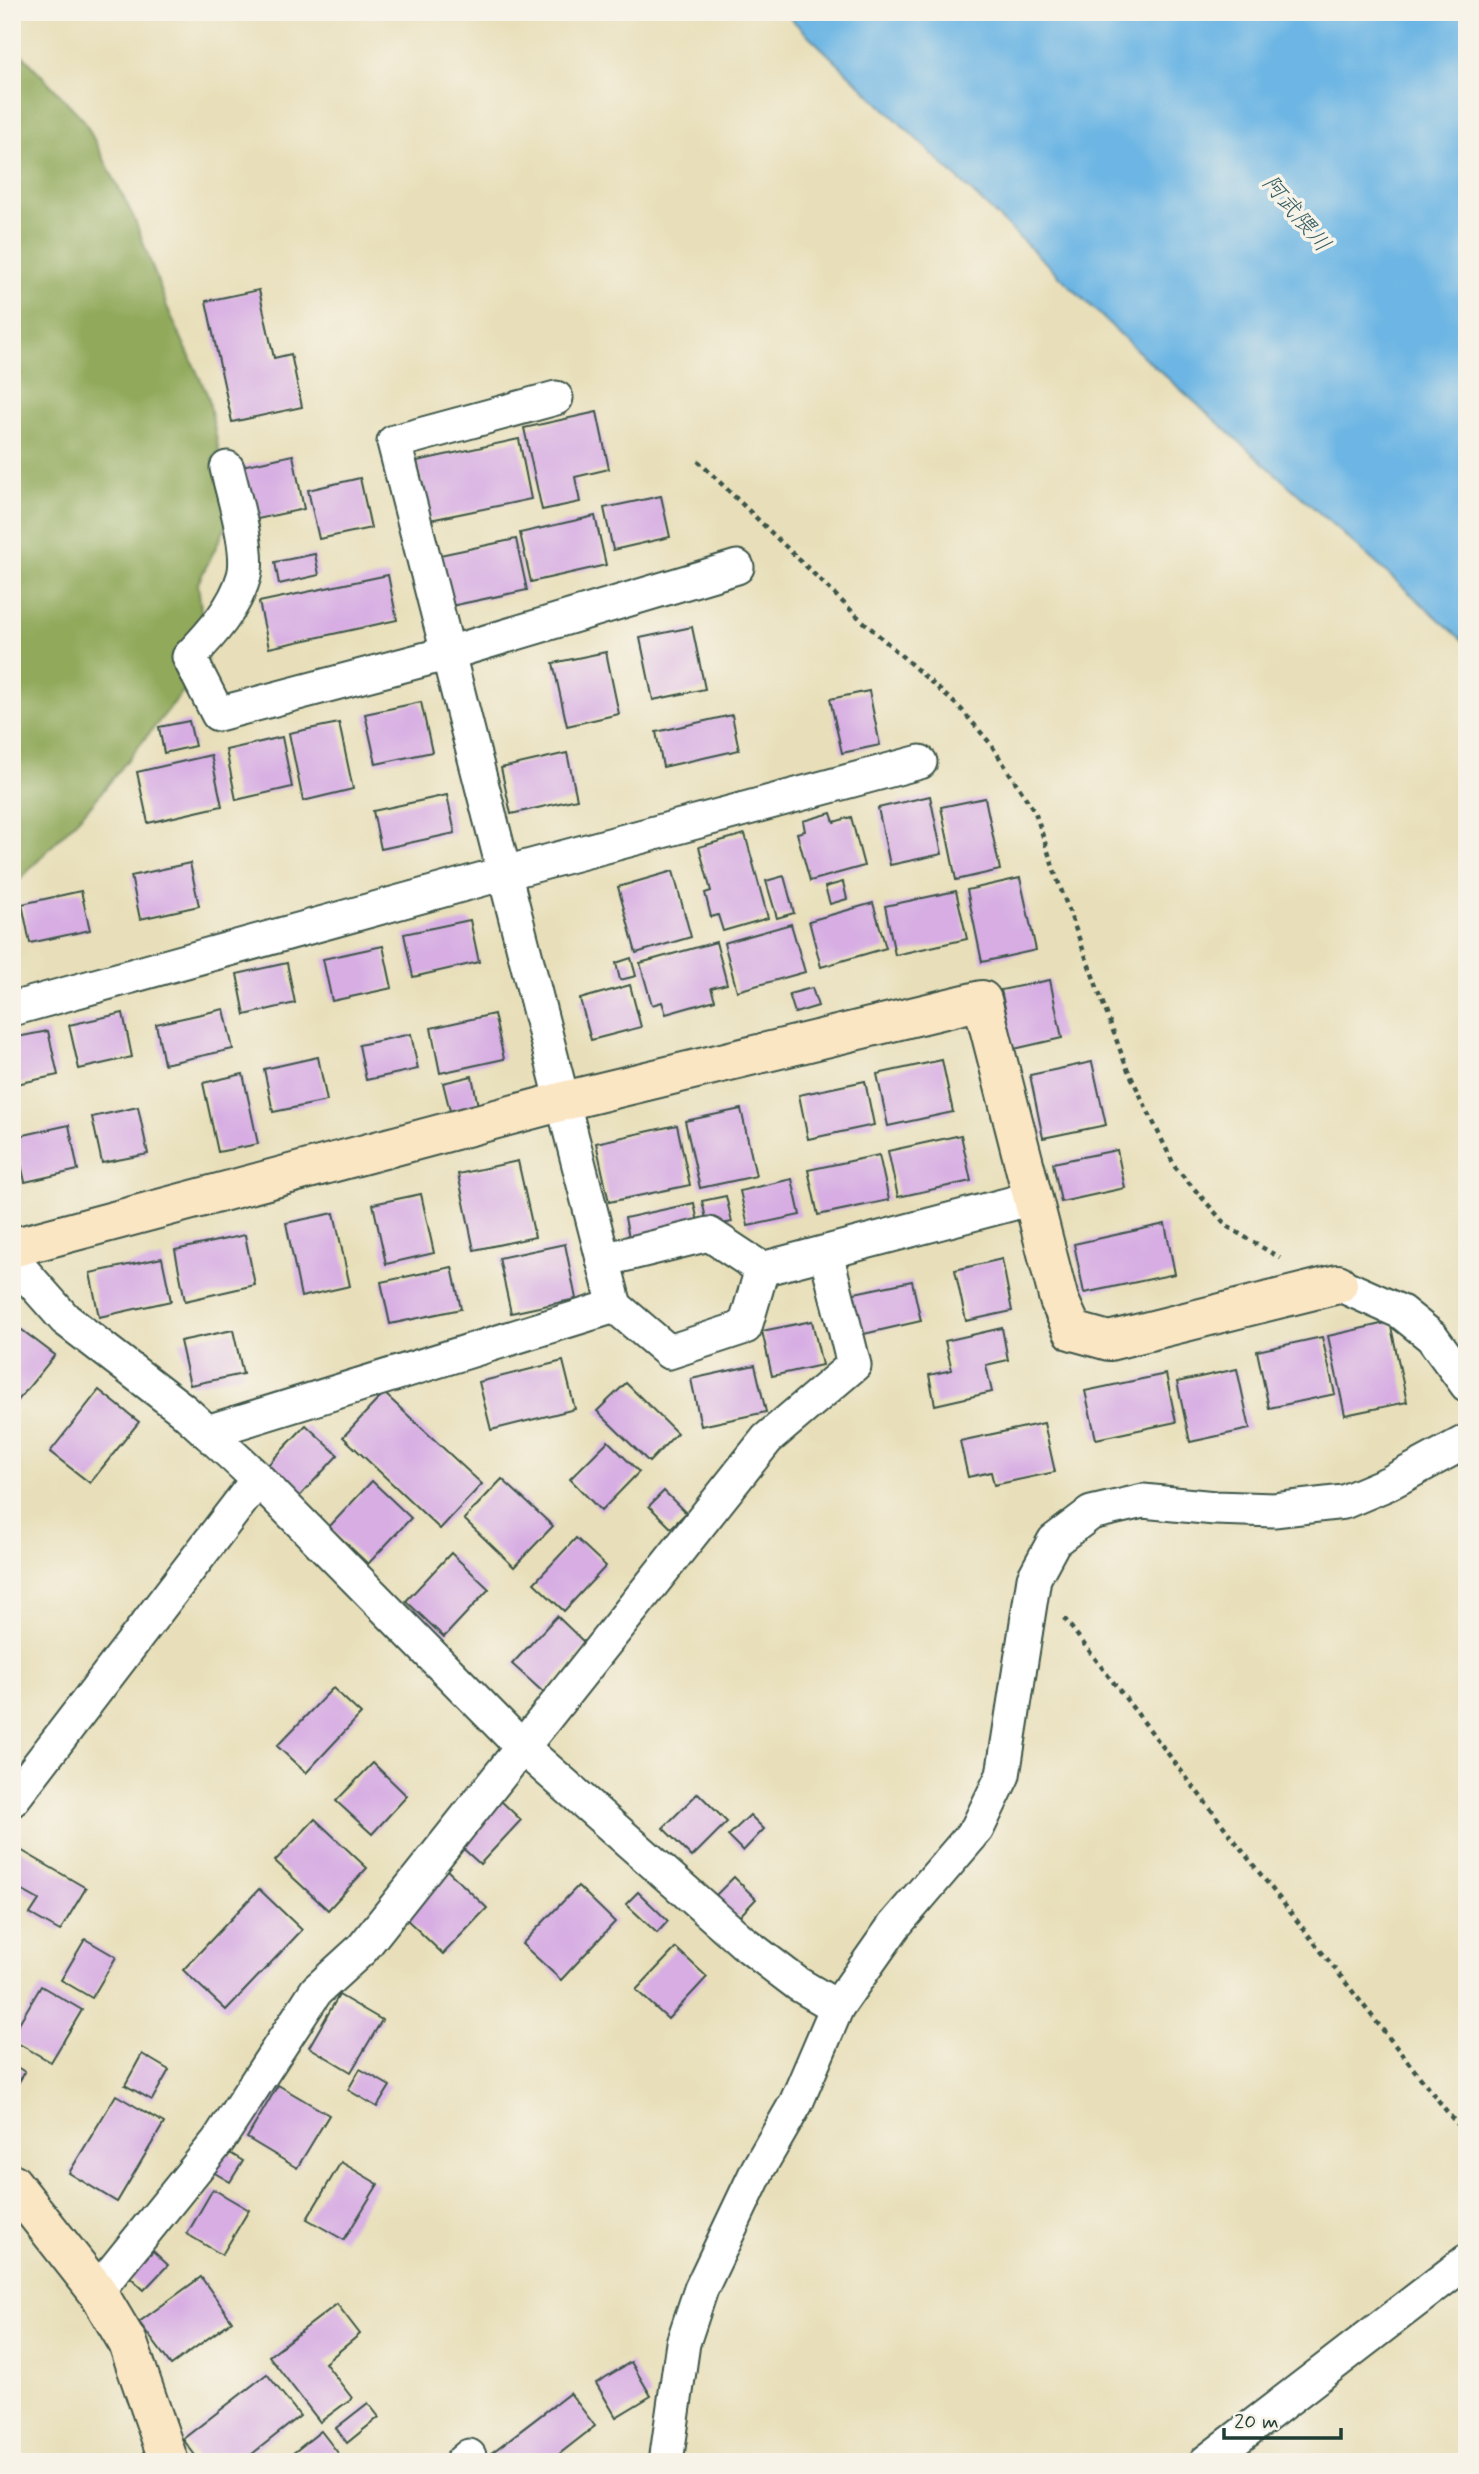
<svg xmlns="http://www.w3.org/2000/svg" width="1479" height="2474" font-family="Mynerve,'Klee One',sans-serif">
  <rect width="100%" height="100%" fill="#f7f3e8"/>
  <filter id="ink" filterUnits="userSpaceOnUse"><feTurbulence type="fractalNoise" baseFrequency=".0143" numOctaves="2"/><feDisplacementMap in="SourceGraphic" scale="14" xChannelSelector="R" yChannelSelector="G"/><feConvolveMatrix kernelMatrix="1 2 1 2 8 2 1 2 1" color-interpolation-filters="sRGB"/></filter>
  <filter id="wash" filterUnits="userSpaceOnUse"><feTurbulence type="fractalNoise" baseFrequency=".00686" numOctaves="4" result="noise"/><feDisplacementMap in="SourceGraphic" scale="28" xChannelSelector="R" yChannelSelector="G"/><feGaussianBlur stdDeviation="1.57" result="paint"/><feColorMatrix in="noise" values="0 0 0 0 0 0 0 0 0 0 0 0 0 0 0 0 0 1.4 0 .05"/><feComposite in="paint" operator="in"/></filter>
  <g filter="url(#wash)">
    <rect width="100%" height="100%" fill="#e8dfba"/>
    <polygon fill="#90a95a" stroke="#587347" stroke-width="2" points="12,44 84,120 134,218 168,309 208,396 222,467 228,523 198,583 207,662 92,804 12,888"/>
    <polygon fill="#6cb5e4" stroke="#46798c" stroke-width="2" points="784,12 1467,12 1467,644 1143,356"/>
    <g id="blocks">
      <g fill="#d7ade3">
        <polygon points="259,290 274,358 291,354 302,407 232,422 206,301"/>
        <polygon points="597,412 609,469 575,477 580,502 542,510 524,428"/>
        <polygon points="519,439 531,499 430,520 417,461"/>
        <polygon points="293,455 304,509 244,522 233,468"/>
        <polygon points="360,478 371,528 319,539 308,490"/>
        <polygon points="661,496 670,537 613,550 604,508"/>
        <polygon points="595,516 606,565 531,582 520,533"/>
        <polygon points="516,539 527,590 451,606 440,555"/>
        <polygon points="315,554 319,575 279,584 275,562"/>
        <polygon points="388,575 397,620 269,648 259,602"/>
        <polygon points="692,627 705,689 653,700 640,638"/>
        <polygon points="606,652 619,714 567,726 553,663"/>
        <polygon points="869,691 880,745 842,753 830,699"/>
        <polygon points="421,702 432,752 376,764 365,714"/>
        <polygon points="732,715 739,750 663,767 656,732"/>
        <polygon points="189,721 195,746 164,753 159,727"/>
        <polygon points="339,723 353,789 303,801 289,733"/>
        <polygon points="282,737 292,787 236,800 226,750"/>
        <polygon points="567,753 577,799 511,814 501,768"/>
        <polygon points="211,755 222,806 148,823 137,772"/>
        <polygon points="447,795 455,833 381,849 373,811"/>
        <polygon points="930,796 942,854 890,865 878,808"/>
        <polygon points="985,798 1000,870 956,880 941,807"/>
        <polygon points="831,813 834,822 851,817 864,866 810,881 797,833 805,831 803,821"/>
        <polygon points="745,834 768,918 723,931 718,915 711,917 705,893 711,891 699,847"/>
        <polygon points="190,863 199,906 140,919 131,876"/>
        <polygon points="673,871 691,937 636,953 618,887"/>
        <polygon points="784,876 794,913 777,918 766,881"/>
        <polygon points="1020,878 1036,950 982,962 967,890"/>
        <polygon points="843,882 847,899 830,904 825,887"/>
        <polygon points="81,891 90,930 30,943 22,904"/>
        <polygon points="956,891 967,939 895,955 885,906"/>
        <polygon points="873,903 886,948 821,967 809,921"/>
        <polygon points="470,920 479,962 413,977 404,934"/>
        <polygon points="791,924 805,972 737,991 724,943"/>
        <polygon points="716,942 727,984 711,988 715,1000 666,1014 662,1002 652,1005 640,963"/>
        <polygon points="383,946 392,988 332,1001 323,959"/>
        <polygon points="631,958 636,976 620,980 616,963"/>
        <polygon points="287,963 295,1003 245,1015 237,974"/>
        <polygon points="1050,980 1062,1038 1014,1049 1001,990"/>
        <polygon points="630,985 641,1027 591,1040 580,999"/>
        <polygon points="812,988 818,1006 795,1013 789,994"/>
        <polygon points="224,1009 233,1049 164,1064 156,1024"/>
        <polygon points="123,1013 132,1057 79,1069 69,1025"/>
        <polygon points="494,1014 504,1059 440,1073 431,1028"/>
        <polygon points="48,1031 58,1075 12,1085 12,1038"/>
        <polygon points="411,1034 418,1069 366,1080 359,1045"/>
        <polygon points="318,1057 327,1101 273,1112 264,1069"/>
        <polygon points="942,1060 953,1112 888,1126 877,1074"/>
        <polygon points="1092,1062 1106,1125 1043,1138 1030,1075"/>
        <polygon points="243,1074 258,1144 218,1152 203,1083"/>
        <polygon points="472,1076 478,1106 450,1111 443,1083"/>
        <polygon points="865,1081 874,1125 808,1139 799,1095"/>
        <polygon points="138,1107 148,1154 102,1163 92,1117"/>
        <polygon points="741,1109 756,1176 700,1188 685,1121"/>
        <polygon points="69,1125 78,1170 25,1182 15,1137"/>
        <polygon points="677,1125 690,1185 609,1202 596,1143"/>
        <polygon points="961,1135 971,1181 898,1197 888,1151"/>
        <polygon points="1117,1150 1125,1188 1061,1202 1053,1163"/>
        <polygon points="879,1155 889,1200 818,1215 808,1170"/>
        <polygon points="518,1161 535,1237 474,1250 458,1174"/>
        <polygon points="792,1179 800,1215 748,1226 740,1191"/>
        <polygon points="421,1194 434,1253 386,1264 373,1204"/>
        <polygon points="726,1196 732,1222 708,1227 702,1201"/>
        <polygon points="694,1203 699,1227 630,1242 625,1218"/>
        <polygon points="334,1213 350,1286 301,1297 286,1223"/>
        <polygon points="1165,1224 1175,1274 1084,1293 1074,1244"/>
        <polygon points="245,1235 255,1285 185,1301 175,1250"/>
        <polygon points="565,1244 576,1299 511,1313 499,1258"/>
        <polygon points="162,1258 171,1301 99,1317 90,1273"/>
        <polygon points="1002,1259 1012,1311 966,1321 955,1270"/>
        <polygon points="452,1267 461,1309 390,1324 381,1282"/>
        <polygon points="912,1281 921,1321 855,1336 845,1295"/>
        <polygon points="812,1321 822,1365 772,1376 762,1331"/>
        <polygon points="1390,1322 1407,1402 1345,1415 1328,1336"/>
        <polygon points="18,1327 55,1355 12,1408 12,1334"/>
        <polygon points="1002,1328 1008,1360 986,1365 992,1392 935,1405 929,1375 952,1370 945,1341"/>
        <polygon points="233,1330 243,1374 190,1385 180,1341"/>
        <polygon points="1322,1337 1335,1394 1269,1408 1257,1351"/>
        <polygon points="563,1361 575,1409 491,1430 479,1382"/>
        <polygon points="755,1365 766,1412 701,1426 691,1379"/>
        <polygon points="1237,1369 1250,1429 1190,1442 1177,1382"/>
        <polygon points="1166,1374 1176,1422 1096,1439 1085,1391"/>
        <polygon points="626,1383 677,1433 649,1462 597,1411"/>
        <polygon points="99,1390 139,1422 90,1483 50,1452"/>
        <polygon points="384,1393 482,1484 440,1529 343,1437"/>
        <polygon points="1044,1423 1055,1472 994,1485 991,1472 968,1477 960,1441"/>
        <polygon points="306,1425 338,1455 296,1500 264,1469"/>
        <polygon points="608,1441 639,1472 601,1511 570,1479"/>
        <polygon points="502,1479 553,1526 514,1567 464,1519"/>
        <polygon points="372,1481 411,1518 368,1564 329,1527"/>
        <polygon points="664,1491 686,1513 671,1528 649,1506"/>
        <polygon points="576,1538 606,1566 564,1611 534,1583"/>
        <polygon points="451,1553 489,1589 444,1637 406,1601"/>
        <polygon points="557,1616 587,1645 543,1692 512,1664"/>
        <polygon points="333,1688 361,1714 306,1773 277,1746"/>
        <polygon points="373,1763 407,1796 372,1834 336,1801"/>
        <polygon points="698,1793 727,1822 692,1857 663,1828"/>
        <polygon points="498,1798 521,1820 480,1864 457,1843"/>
        <polygon points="750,1815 764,1829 743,1851 728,1836"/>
        <polygon points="315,1819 367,1868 328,1910 275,1861"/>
        <polygon points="12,1845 86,1888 60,1931 30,1914 39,1900 12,1885"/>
        <polygon points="446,1869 487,1908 443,1954 402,1915"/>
        <polygon points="734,1877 756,1899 737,1919 715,1896"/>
        <polygon points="578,1886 615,1922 561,1980 522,1944"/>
        <polygon points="259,1889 302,1930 226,2010 183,1970"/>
        <polygon points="638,1892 668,1921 657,1933 626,1904"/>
        <polygon points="85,1939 116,1957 92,1998 61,1980"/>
        <polygon points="676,1948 707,1977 668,2019 636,1990"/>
        <polygon points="41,1986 82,2010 51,2062 12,2040 12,2035"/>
        <polygon points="339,1995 382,2020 351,2072 309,2047"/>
        <polygon points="142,2054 169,2070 152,2100 125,2085"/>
        <polygon points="12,2064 25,2072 12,2093"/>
        <polygon points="360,2069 390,2086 377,2107 348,2090"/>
        <polygon points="278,2085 329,2115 297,2168 247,2138"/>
        <polygon points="116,2095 164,2123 117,2202 69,2173"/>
        <polygon points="225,2150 243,2161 230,2182 213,2172"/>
        <polygon points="341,2162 378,2184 344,2240 307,2219"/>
        <polygon points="213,2189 249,2210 222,2255 187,2234"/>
        <polygon points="153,2251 168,2265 144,2290 129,2276"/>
        <polygon points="201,2277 232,2321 171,2365 139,2322"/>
        <polygon points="337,2304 360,2334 325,2363 352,2398 320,2422 269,2356"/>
        <polygon points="631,2362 651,2396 616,2417 596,2383"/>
        <polygon points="267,2374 300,2416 242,2462 200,2462 183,2439"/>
        <polygon points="570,2393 595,2426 549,2462 496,2462 490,2454"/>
        <polygon points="368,2403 379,2417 347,2443 336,2428"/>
        <polygon points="321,2431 345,2462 282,2462"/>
      </g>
    </g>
  </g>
  <g filter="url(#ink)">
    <use href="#blocks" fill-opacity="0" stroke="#3d5548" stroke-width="2"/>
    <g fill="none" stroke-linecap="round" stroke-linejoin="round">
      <defs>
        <g id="street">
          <path d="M227 468C233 494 251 551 244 576 235 608 211 634 189 657L218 714 449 653 737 567"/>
          <polyline points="12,1009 505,873 920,762"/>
          <polyline points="12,1259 65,1319 183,1410 207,1432 615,1306 394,442 556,398"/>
          <polyline points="603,1260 709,1234 762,1269 1033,1198"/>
          <polyline points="1338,1284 1401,1312 1432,1337 1467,1385"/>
          <polyline points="615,1306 669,1352 745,1327 762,1269"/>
          <polyline points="207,1432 258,1479"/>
          <polyline points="12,1800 258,1479 522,1747 743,1942 798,1984 837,2007"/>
          <polyline points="97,2291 218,2141 316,1991 362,1949 767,1439 854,1365 826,1253"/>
          <polyline points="462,2462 469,2456"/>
          <polyline points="666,2462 683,2343 701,2289 758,2169 796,2103 837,2007 894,1926 977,1829 1003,1775 1034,1578 1054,1541 1091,1513 1143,1501 1215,1508 1274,1510 1344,1502 1389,1483 1467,1441"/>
          <polyline points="1206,2462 1467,2261"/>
        </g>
        <g id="secondary">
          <polyline points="12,1248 564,1101 982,1000 1059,1300 1073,1331 1109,1341 1338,1284"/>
          <polyline points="12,2183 97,2291 128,2343 169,2462"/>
        </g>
      </defs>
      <use href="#street" stroke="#3d5548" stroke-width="37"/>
      <use href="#secondary" stroke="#3d5548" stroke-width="42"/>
      <g stroke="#3d5548" stroke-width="4.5" stroke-dasharray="5 5" stroke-linecap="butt">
        <polyline points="698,461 856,615 961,709 990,743 1035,812 1055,873 1126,1066 1175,1167 1228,1227 1280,1258"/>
        <polyline points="1064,1618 1258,1871 1467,2137"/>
      </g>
      <use href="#street" stroke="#fff" stroke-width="33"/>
      <use href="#secondary" stroke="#fbe6c4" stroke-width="38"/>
    </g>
  </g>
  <g text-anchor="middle" stroke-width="7" stroke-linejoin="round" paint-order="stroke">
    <g font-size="23" font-style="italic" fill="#325b60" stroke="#f7f3e8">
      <text transform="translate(1297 213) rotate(50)" y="8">阿武隈川</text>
    </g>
  </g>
  <rect width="1479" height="2474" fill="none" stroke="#f7f3e8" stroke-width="42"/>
  <path d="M1224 2428v10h117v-10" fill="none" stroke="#1f3d34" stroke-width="3.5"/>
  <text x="1234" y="2428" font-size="21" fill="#1f3d34" stroke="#f7f3e8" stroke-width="5" paint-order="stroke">20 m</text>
</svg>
